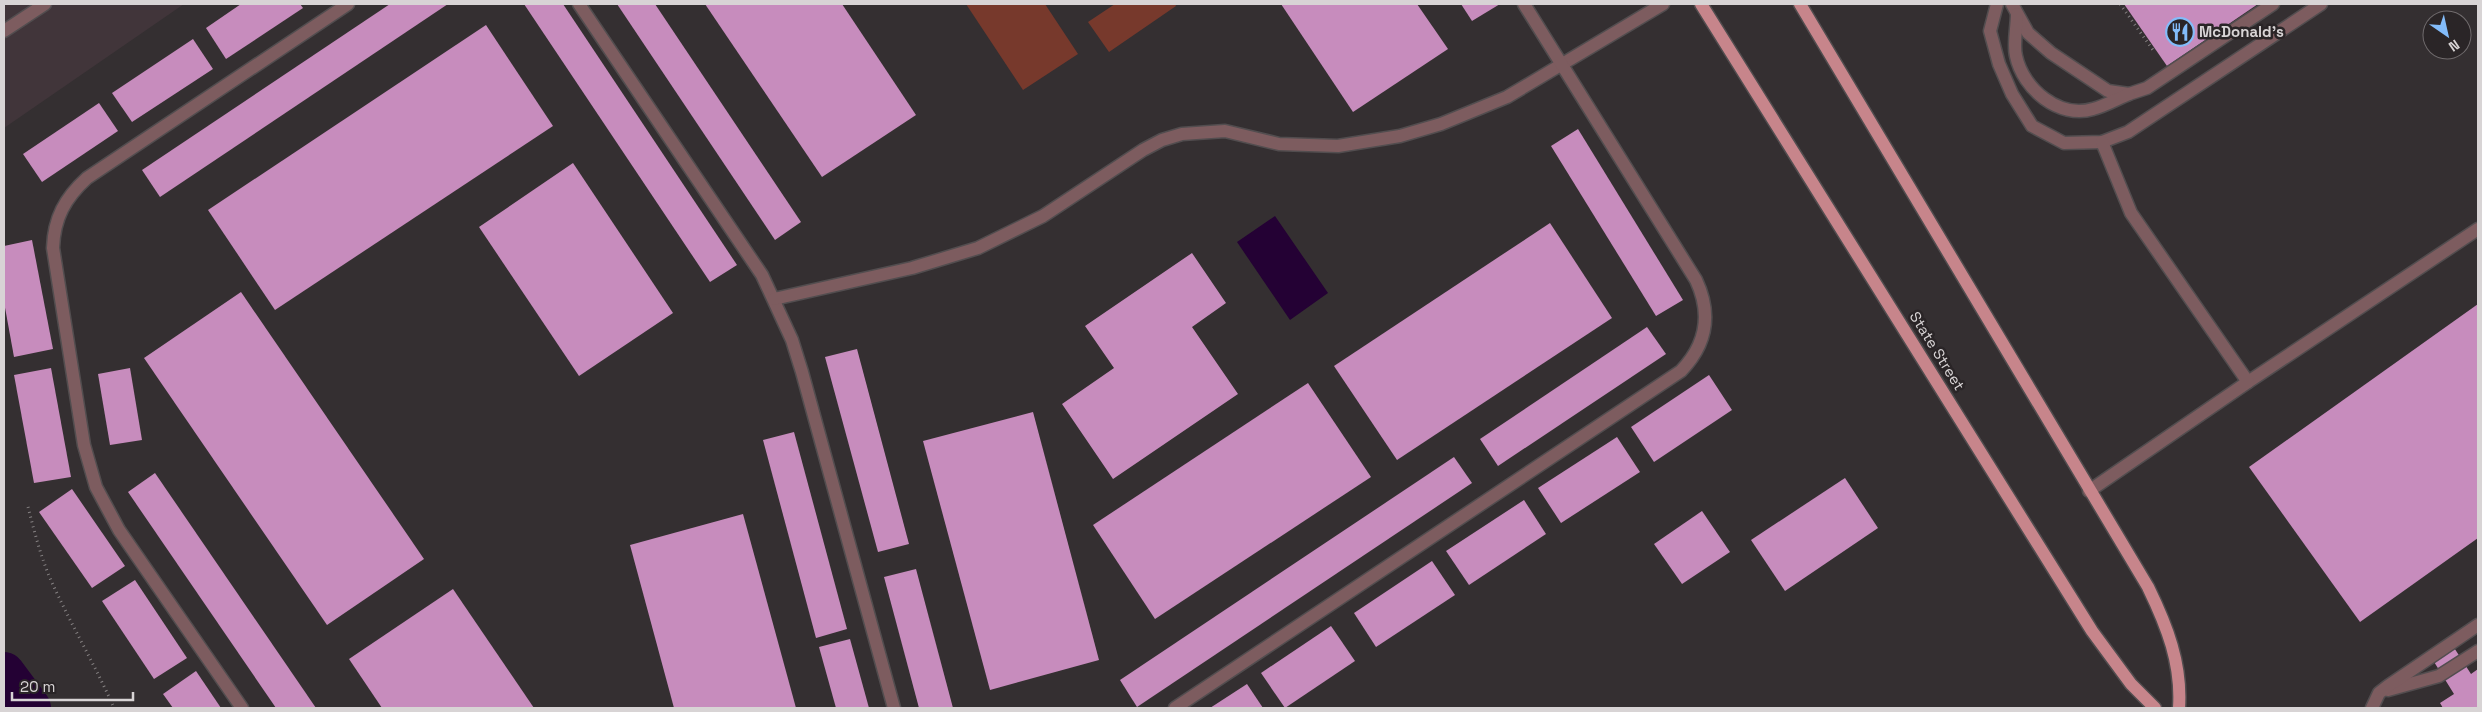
<svg xmlns="http://www.w3.org/2000/svg" width="2482" height="712" font-family="'Space Grotesk',sans-serif">
  <rect width="100%" height="100%" fill="#342f31"/>
  <polygon fill="#41353a" points="4,4 184,4 4,128"/>
  <g fill="#77392c">
    <polygon points="966,4 1045,4 1078,54 1023,90"/>
    <polygon points="1115,4 1175,4 1176,6 1109,52 1088,22"/>
  </g>
  <polygon fill="#240134" points="1275,216 1328,293 1290,320 1237,242"/>
  <g fill="none" stroke-linecap="round" stroke-linejoin="round">
    <polyline stroke="#240134" stroke-width="42" points="4,673 30,708"/>
  </g>
  <g fill="#c78cbd">
    <polygon points="241,4 300,4 303,8 226,59 206,28"/>
    <polygon points="390,4 448,4 160,197 142,170"/>
    <polygon points="524,4 563,4 737,265 710,282"/>
    <polygon points="617,4 655,4 801,222 775,240"/>
    <polygon points="705,4 842,4 916,115 822,177"/>
    <polygon points="1281,4 1417,4 1448,49 1353,112"/>
    <polygon points="1461,4 1500,4 1472,21"/>
    <polygon points="2124,4 2258,4 2167,66"/>
    <polygon points="486,25 553,126 275,310 208,210"/>
    <polygon points="193,39 213,69 132,122 112,93"/>
    <polygon points="99,103 118,131 42,182 23,154"/>
    <polygon points="1578,129 1683,300 1656,316 1551,146"/>
    <polygon points="573,163 673,313 579,376 479,227"/>
    <polygon points="1550,223 1612,318 1397,460 1334,366"/>
    <polygon points="32,240 53,349 14,357 4,302 4,246"/>
    <polygon points="1192,253 1226,303 1192,327 1238,394 1113,479 1062,404 1114,368 1085,326"/>
    <polygon points="241,292 424,559 327,625 144,358"/>
    <polygon points="2478,304 2478,538 2360,622 2249,467"/>
    <polygon points="1647,327 1666,354 1498,466 1480,439"/>
    <polygon points="857,349 909,544 878,552 825,357"/>
    <polygon points="51,368 71,477 34,483 14,375"/>
    <polygon points="130,368 142,440 110,445 98,374"/>
    <polygon points="1709,375 1732,410 1654,462 1631,427"/>
    <polygon points="1308,383 1371,477 1155,619 1093,525"/>
    <polygon points="1033,412 1099,660 990,690 923,441"/>
    <polygon points="794,432 847,629 816,638 763,440"/>
    <polygon points="1617,437 1640,472 1561,523 1538,488"/>
    <polygon points="1454,457 1472,483 1137,707 1120,680"/>
    <polygon points="155,473 316,708 276,708 128,492"/>
    <polygon points="1845,478 1878,528 1785,591 1751,540"/>
    <polygon points="72,489 125,566 92,588 39,512"/>
    <polygon points="1524,500 1546,534 1469,585 1446,551"/>
    <polygon points="1702,511 1730,552 1682,584 1654,544"/>
    <polygon points="743,514 796,708 674,708 630,545"/>
    <polygon points="1432,561 1455,595 1376,647 1354,613"/>
    <polygon points="916,569 953,708 919,708 884,577"/>
    <polygon points="135,580 187,658 154,679 102,601"/>
    <polygon points="453,589 534,708 382,708 349,659"/>
    <polygon points="1331,626 1355,661 1285,708 1261,673"/>
    <polygon points="850,639 869,708 836,708 819,647"/>
    <polygon points="2451,643 2471,674 2478,669 2478,708 2443,708 2440,703 2454,694 2431,657"/>
    <polygon points="196,671 221,708 173,708 163,694"/>
    <polygon points="1247,684 1263,708 1210,708"/>
  </g>
  <g fill="none" stroke-linecap="round" stroke-linejoin="round">
    <defs>
      <g id="lane">
        <polyline points="579,4 762,275 792,340 802,372 894,708"/>
        <polyline points="1997,4 1990,31 1999,64 2012,94 2032,126 2064,143 2102,142 2128,132 2321,4"/>
        <polyline points="2012,4 2028,33 2051,53 2108,91 2129,94 2147,88 2273,4"/>
        <path d="M2017 14C2017 27 2013 44 2016 56 2023 89 2059 119 2093 109 2105 106 2117 99 2129 94"/>
        <polyline points="4,31 45,4"/>
        <polyline points="774,299 912,268 978,248 1043,216 1143,150 1162,140 1182,134 1225,131 1279,144 1338,146 1400,136 1441,124 1507,97 1663,4"/>
        <polyline points="2248,382 2478,229"/>
        <polyline points="2089,491 2248,382 2131,213 2102,142"/>
        <polyline points="2388,690 2439,676 2478,651"/>
        <path d="M242 708 119 530 96 487 84 445 53 248C54 218 65 198 87 178L348 4"/>
        <path d="M1175 708 1681 371C1707 344 1712 314 1696 280L1524 4"/>
        <polyline points="2372,708 2379,693 2388,686 2478,625"/>
      </g>
      <g id="primary">
        <polyline points="1701,4 2092,631 2131,684 2155,708"/>
        <path d="M1800 4 2148 587C2167 626 2182 664 2179 708"/>
      </g>
    </defs>
    <use href="#lane" stroke="#524d4f" stroke-width="15"/>
    <use href="#primary" stroke="#524d4f" stroke-width="15"/>
    <g stroke="#868283" stroke-width="3" stroke-dasharray="1 4" stroke-linecap="butt">
      <polyline points="2120,4 2153,50"/>
      <path d="M28 507C35 534 42 562 54 587 73 628 96 667 114 708"/>
    </g>
    <use href="#lane" stroke="#7d5c5f" stroke-width="12"/>
    <use href="#primary" stroke="#c7858b" stroke-width="12"/>
  </g>
  <defs>
    <symbol id="restaurant-ring" viewBox="-11 -11 22 22"><circle r="9.5" fill="#2a2527" stroke="#83bcfa" stroke-width="1.5"/><path d="M-5-6h1v4h1v-4h1v4h1v-4h1v5L-1.5 .5V6h-2V.5L-5-1ZM5-6V6H3V1.5H1.5Q1.5-4 5-6Z" fill="#83bcfa"/></symbol>
  </defs>
  <g fill-rule="evenodd">
    <use href="#restaurant-ring" x="2164" y="16" width="32" height="32"/>
  </g>
  <g text-anchor="middle" stroke-width="5" stroke-linejoin="round" paint-order="stroke">
    <g font-size="15" font-weight="bold" fill="#d8d4d5" stroke="#2a2527" text-anchor="start">
      <text x="2199" y="37">McDonald's</text>
    </g>
    <g font-size="15" fill="#d8d4d5" stroke="#2a2527">
      <text transform="translate(1937 351) rotate(58)" y="5">State Street</text>
    </g>
  </g>
  <rect width="2482" height="712" fill="none" stroke="#d8d4d5" stroke-width="10"/>
  <g transform="translate(2447 35) rotate(146)"><circle r="24" fill="#2a2527" stroke="#706b6d"/>
  <path d="M0-4L9 19L0 12L-9 19Z" fill="#83bcfa"/>
  <text y="-8" font-size="14" font-weight="bold" text-anchor="middle" fill="#d8d4d5">N</text>
  </g>
  <path d="M12 692v8h121v-8" fill="none" stroke="#d8d4d5" stroke-width="2.5"/>
  <text x="20" y="692" font-size="15" fill="#d8d4d5" stroke="#2a2527" stroke-width="4" paint-order="stroke">20 m</text>
</svg>
